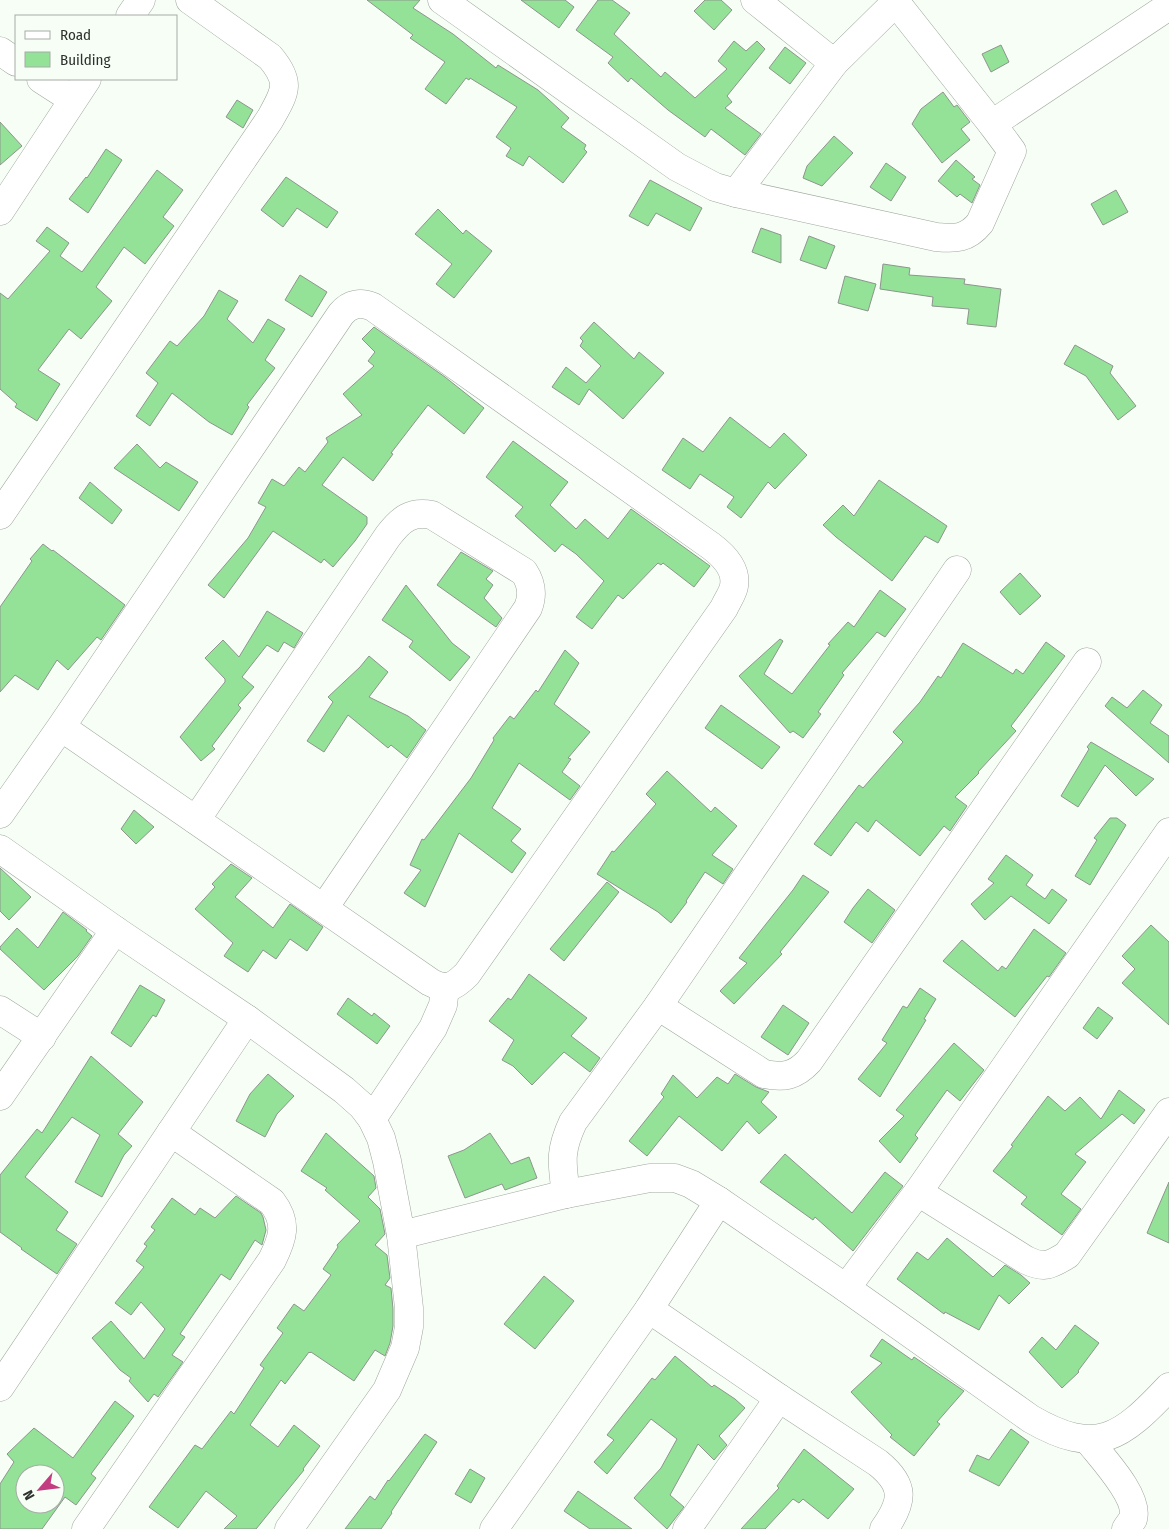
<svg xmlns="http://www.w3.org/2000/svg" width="1169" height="1529" font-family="'Fira Sans Condensed',sans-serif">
  <rect width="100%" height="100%" fill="#f6fef6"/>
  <g fill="#93e297" stroke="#8d958d" fill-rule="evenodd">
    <polygon points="367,0 420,0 413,8 453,34 496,68 498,65 538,90 569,118 561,127 586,145 584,149 587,152 563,183 529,156 523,166 506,156 511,148 496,137 517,107 470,78 469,80 466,78 446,104 425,89 445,62 410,38 413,35"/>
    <polygon points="521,0 565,0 574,7 559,28"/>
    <polygon points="598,0 612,0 630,13 614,34 661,77 665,72 695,98 727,69 718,61 734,41 746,51 757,41 765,49 727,96 732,102 725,108 761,134 745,155 711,129 705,137 668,110 631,78 628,82 608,63 613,57 576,30"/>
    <polygon points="705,0 721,0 732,10 714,30 694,11"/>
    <polygon points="1001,45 1009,62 991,72 982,54"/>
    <polygon points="785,47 806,63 790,84 769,68"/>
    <polygon points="943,92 954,107 957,105 970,122 961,129 970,140 942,163 912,124 921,109"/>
    <polygon points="237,100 253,110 243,128 226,117"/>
    <polygon points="0,122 22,146 0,165"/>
    <polygon points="834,136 853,153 822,186 803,178 807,166"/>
    <polygon points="106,149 122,160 88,213 69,199 86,177 87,178"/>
    <polygon points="956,160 975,177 972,179 980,185 972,203 960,194 957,197 938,181"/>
    <polygon points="886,163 906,177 891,201 870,187"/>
    <polygon points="157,170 183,190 163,217 174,226 145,264 124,247 96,287 112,301 81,339 69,329 38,370 60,384 37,421 15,407 17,404 0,389 0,293 8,299 50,251 36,241 47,227 69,243 60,256 82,272"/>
    <polygon points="286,177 338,212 327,228 297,208 283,227 261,210"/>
    <polygon points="650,180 702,208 690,231 656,213 648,226 629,216"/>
    <polygon points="1116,190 1128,212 1103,225 1091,204"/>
    <polygon points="438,209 463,234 466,230 492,251 454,298 436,284 452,264 415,234"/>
    <polygon points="761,228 781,235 781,263 752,252"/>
    <polygon points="809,236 835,246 826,269 800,260"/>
    <polygon points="883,264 910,268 909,275 965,279 964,284 1001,289 996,327 967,324 969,309 932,306 933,297 880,289"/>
    <polygon points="300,275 327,292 312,317 285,300"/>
    <polygon points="845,276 876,284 868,311 838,303"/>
    <polygon points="219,290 238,301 227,319 253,343 268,319 285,329 265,360 275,368 247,405 249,407 232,435 209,422 172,393 150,426 136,416 158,383 146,373 170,341 177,346 204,316"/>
    <polygon points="594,322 634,359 639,352 664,373 623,419 589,389 579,405 552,387 566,367 586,383 601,366 580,346 583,341 580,338"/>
    <polygon points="374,327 445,377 484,408 464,434 428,405 391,453 393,454 373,481 343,457 322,485 367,517 367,524 355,541 333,567 324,559 321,563 273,531 224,598 208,585 248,538 266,507 258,503 272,479 284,486 299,467 305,472 328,442 326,438 362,415 343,394 374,366 368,361 375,352 362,339"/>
    <polygon points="1075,345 1113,366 1110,373 1136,406 1118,420 1086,376 1064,364"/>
    <polygon points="730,417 770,448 784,433 807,455 775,489 768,482 741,518 727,507 734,497 700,474 690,489 662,470 683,438 703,452"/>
    <polygon points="513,441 568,482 550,505 576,529 585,519 608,539 631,509 710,566 694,587 663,563 661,565 658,563 623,599 618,595 592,629 576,617 604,581 576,554 562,544 555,552 515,516 523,507 486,477"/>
    <polygon points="137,444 160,468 166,462 198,482 179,511 114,468"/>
    <polygon points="879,480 947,526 938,543 925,536 892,581 836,537 823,525 843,505 854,516"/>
    <polygon points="90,482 122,510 112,524 79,498"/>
    <polygon points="43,544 52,551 53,550 125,605 101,640 97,637 68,670 57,660 38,690 15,675 0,692 0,607 32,561 30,559"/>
    <polygon points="461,552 493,571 486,579 493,585 484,598 502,618 496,627 437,585"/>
    <polygon points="1020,573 1041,596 1020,615 1000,592"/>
    <polygon points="406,585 452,643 470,657 450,681 409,647 413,641 382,620"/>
    <polygon points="880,590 906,609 885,637 877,632 842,673 844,675 818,712 821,714 803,738 793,731 790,733 739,676 780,639 783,641 764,674 792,694 830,645 828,644 848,622 854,627"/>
    <polygon points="267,611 303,633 294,648 284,642 278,652 267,645 242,677 254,687 238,705 241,708 212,746 215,749 201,761 180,737 225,682 225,679 205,658 223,640 239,657"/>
    <polygon points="1046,642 1065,656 1011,726 1016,731 978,772 979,773 955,797 967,806 950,831 944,826 920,856 876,820 868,832 856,822 831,856 814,844 859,785 863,788 903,742 893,732 920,702 938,676 941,678 963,643 1013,674 1016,669 1023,674"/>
    <polygon points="565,650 579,663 554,704 590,732 568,758 571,759 562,772 580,786 570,800 519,763 492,808 521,829 511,841 526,853 512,873 459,833 425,907 404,893 421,870 410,865 422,839 424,840 471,778 494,740 493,738 510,716 514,719 536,690 538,692"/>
    <polygon points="369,656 388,672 369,697 408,716 426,730 407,758 391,745 388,748 348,715 324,752 307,741 333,702 328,697 360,667"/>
    <polygon points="1143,690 1162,705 1150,723 1169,736 1169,763 1105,706 1112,697 1127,708"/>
    <polygon points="721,705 780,747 762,769 705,728"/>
    <polygon points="1091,742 1113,755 1154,779 1136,796 1105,765 1078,807 1061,796 1089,749 1087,747"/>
    <polygon points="667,771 711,812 715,807 737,826 712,855 733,869 723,884 705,872 686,901 687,902 671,923 658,912 597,874 612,851 614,852 656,804 646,794"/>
    <polygon points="134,810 154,827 136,844 121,829"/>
    <polygon points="1110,818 1117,818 1126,825 1090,885 1075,876 1097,840 1094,838"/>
    <polygon points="1006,855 1033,875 1026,885 1045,899 1052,889 1067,900 1049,924 1011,896 985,920 971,904 994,883 988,879"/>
    <polygon points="231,864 252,878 235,897 273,928 290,904 323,927 307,951 290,939 276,959 263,950 248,972 224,956 233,943 195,909 215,887 212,884"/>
    <polygon points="0,868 31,897 9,920 0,911"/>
    <polygon points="803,875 829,892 780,952 782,954 734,1004 720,991 747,963 739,958 793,890"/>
    <polygon points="607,882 619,892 564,961 550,949"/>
    <polygon points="868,889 895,910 872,943 844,922 853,908"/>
    <polygon points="63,912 87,930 86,931 92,936 78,956 44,990 0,949 0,947 17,928 38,948"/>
    <polygon points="1151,925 1169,942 1169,1025 1122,983 1135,969 1122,956"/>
    <polygon points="1034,929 1066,953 1049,977 1047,976 1015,1017 943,961 962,940 998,971 1002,966 1006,969"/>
    <polygon points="529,974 587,1018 571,1036 600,1058 590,1072 564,1052 532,1085 513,1066 502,1060 514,1040 489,1021 508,998 511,1000"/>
    <polygon points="140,985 165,1000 156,1017 153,1015 131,1047 111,1033"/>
    <polygon points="920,988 936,999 924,1019 926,1020 880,1097 858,1079 887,1043 882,1040 903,1006 907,1008"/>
    <polygon points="348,998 372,1016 374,1013 390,1026 377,1044 337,1014"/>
    <polygon points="783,1005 809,1023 788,1055 761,1037"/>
    <polygon points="1098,1007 1113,1018 1097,1039 1083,1028"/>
    <polygon points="954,1043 984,1070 960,1101 947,1090 915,1135 918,1138 900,1163 879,1141 904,1116 896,1110"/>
    <polygon points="91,1056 143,1102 118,1134 132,1146 124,1155 102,1197 75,1182 100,1135 72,1117 25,1177 68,1212 56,1230 77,1244 57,1274 21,1249 22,1248 0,1232 0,1175 37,1129 42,1133"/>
    <polygon points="268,1074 294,1096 277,1114 265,1137 236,1121 250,1094"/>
    <polygon points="735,1074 756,1087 769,1092 761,1102 777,1117 759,1134 747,1121 722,1151 679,1116 647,1156 629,1141 664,1097 661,1094 673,1075 697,1098 717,1077 728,1084"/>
    <polygon points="1119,1090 1145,1110 1134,1124 1122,1114 1075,1154 1086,1162 1061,1194 1081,1209 1062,1235 1021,1204 1027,1197 993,1171 1013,1146 1011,1145 1048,1096 1065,1111 1080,1097 1101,1119"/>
    <polygon points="326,1133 374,1176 376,1188 368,1197 380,1209 385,1234 375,1245 387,1255 390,1278 385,1285 391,1288 393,1309 393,1326 390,1343 385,1356 375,1350 354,1381 311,1352 310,1353 309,1352 285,1384 281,1380 250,1425 278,1447 294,1425 320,1446 303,1469 304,1470 256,1529 224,1529 237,1516 206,1491 178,1528 149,1507 195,1445 202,1449 231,1411 234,1414 264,1368 260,1365 283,1333 277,1328 294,1304 304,1311 331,1275 323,1269 338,1247 337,1245 360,1221 325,1190 327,1188 301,1171"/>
    <polygon points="490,1133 511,1164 529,1157 537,1178 505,1190 502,1184 465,1198 448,1156 464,1150"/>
    <polygon points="785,1154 852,1213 885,1172 903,1186 853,1251 815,1217 813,1220 760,1182"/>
    <polygon points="1169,1182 1169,1243 1147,1233"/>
    <polygon points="236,1196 261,1213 263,1217 266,1230 262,1245 255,1240 230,1280 221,1274 180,1334 185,1337 172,1355 183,1362 158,1397 154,1394 148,1402 129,1381 131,1378 120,1370 92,1338 111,1321 144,1359 165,1329 141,1302 131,1315 115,1303 144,1267 136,1261 147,1246 144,1244 155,1230 151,1227 172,1198 195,1215 200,1208 215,1218"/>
    <polygon points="947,1238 993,1277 1005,1265 1021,1275 1030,1283 1009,1304 999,1295 979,1330 945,1312 944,1314 897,1279 917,1252 928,1260"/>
    <polygon points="544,1276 574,1301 535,1349 504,1324"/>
    <polygon points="1075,1325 1099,1343 1078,1371 1079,1372 1062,1388 1029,1352 1042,1337 1056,1350"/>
    <polygon points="882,1339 912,1360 914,1357 964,1391 937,1422 940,1424 914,1456 890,1437 892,1435 851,1392 882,1363 870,1356"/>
    <polygon points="675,1356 712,1387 714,1385 735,1399 745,1408 719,1436 727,1445 714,1460 698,1444 670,1495 684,1507 667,1529 634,1498 661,1468 677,1439 651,1419 607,1474 594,1462 614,1440 607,1435 652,1378 655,1380"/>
    <path d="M115 1401 134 1416 91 1474 96 1478 76 1505 65 1497 42 1529H0V1484L14 1462 7 1454 34 1428 73 1458ZM25 1474H55V1504H25Z"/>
    <polygon points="1011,1429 1029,1442 999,1486 969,1471 977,1455 989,1460"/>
    <polygon points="425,1434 437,1442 391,1512 392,1513 381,1529 345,1529 370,1496 375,1500 388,1480 389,1481"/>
    <polygon points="804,1449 854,1489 828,1519 803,1499 799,1503 793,1499 765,1529 741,1529 779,1488 777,1486"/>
    <polygon points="470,1469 485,1478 471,1503 455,1494"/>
    <polygon points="578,1491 632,1529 590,1529 564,1511"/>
  </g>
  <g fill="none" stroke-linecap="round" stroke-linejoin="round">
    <defs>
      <g id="minor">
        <path d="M442 0 677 167 715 187 736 193 936 237C955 239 967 239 980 223L1012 151 992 124 894 0"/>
        <polyline points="130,16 141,0"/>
        <polyline points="0,51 16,62"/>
        <polyline points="834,63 898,0"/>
        <polyline points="41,79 72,99"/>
        <polyline points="992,124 1169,6"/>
        <polyline points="736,193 834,63 755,0"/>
        <polyline points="0,211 87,79"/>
        <path d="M0 515 270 119C285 92 292 83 270 57L190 0"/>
        <path d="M0 814 61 727 341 314C350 303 361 302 373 307L711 546C723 555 737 569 734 586 733 593 727 601 724 608L467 974C454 987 447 991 430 982L61 727"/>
        <path d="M196 820 388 536C401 519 411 511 432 515L524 572C532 584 533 595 528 608L324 908"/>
        <polyline points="0,849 115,930 247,1019 344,1090 362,1106 372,1119 381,1138 387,1161 401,1235 409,1308 409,1327 405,1348 387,1390 289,1529"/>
        <path d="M658 1006 764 1074C784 1078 795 1076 809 1061L1087 662"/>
        <polyline points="0,1010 42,1037"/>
        <polyline points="0,1096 115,930"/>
        <polyline points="372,1119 433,1028 443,1005 445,987"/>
        <path d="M918 1192 1026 1260C1045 1269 1050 1265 1067 1255L1169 1112"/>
        <path d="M566 1194C562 1163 559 1152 573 1122L658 1006 957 570"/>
        <path d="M401 1235 566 1194 650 1178H675L691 1184 719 1201 846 1288 1031 1419C1097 1457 1121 1438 1169 1387"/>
        <polyline points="846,1288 918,1192 1169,832"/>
        <path d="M649 1309 779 1398 878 1463C905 1485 904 1501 884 1529"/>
        <polyline points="0,1387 247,1019"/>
        <path d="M1088 1440C1101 1457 1140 1497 1133 1519 1131 1522 1128 1526 1126 1529"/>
        <path d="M86 1529 272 1260C283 1238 288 1223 272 1202L171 1132"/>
        <polyline points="494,1529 649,1309 719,1201"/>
        <polyline points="687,1529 779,1398"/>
      </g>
    </defs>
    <use href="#minor" stroke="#9fa79f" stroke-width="29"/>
    <use href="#minor" stroke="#fff" stroke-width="28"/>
  </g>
  <rect x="15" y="15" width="162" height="65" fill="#f6fef6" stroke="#a6aca6"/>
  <rect x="25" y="31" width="25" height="8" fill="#ffffff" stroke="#a6aca6"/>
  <text x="60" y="40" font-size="15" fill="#2e312e">Road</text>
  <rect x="25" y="52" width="25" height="15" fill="#93e297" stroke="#a6aca6"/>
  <text x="60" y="65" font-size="15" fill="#2e312e">Building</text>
  <g transform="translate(40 1489) rotate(242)"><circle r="24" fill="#f6fef6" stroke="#a6aca6"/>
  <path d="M0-4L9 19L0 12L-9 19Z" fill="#c33e80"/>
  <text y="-8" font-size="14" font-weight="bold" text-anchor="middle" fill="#2e312e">N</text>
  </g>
</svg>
